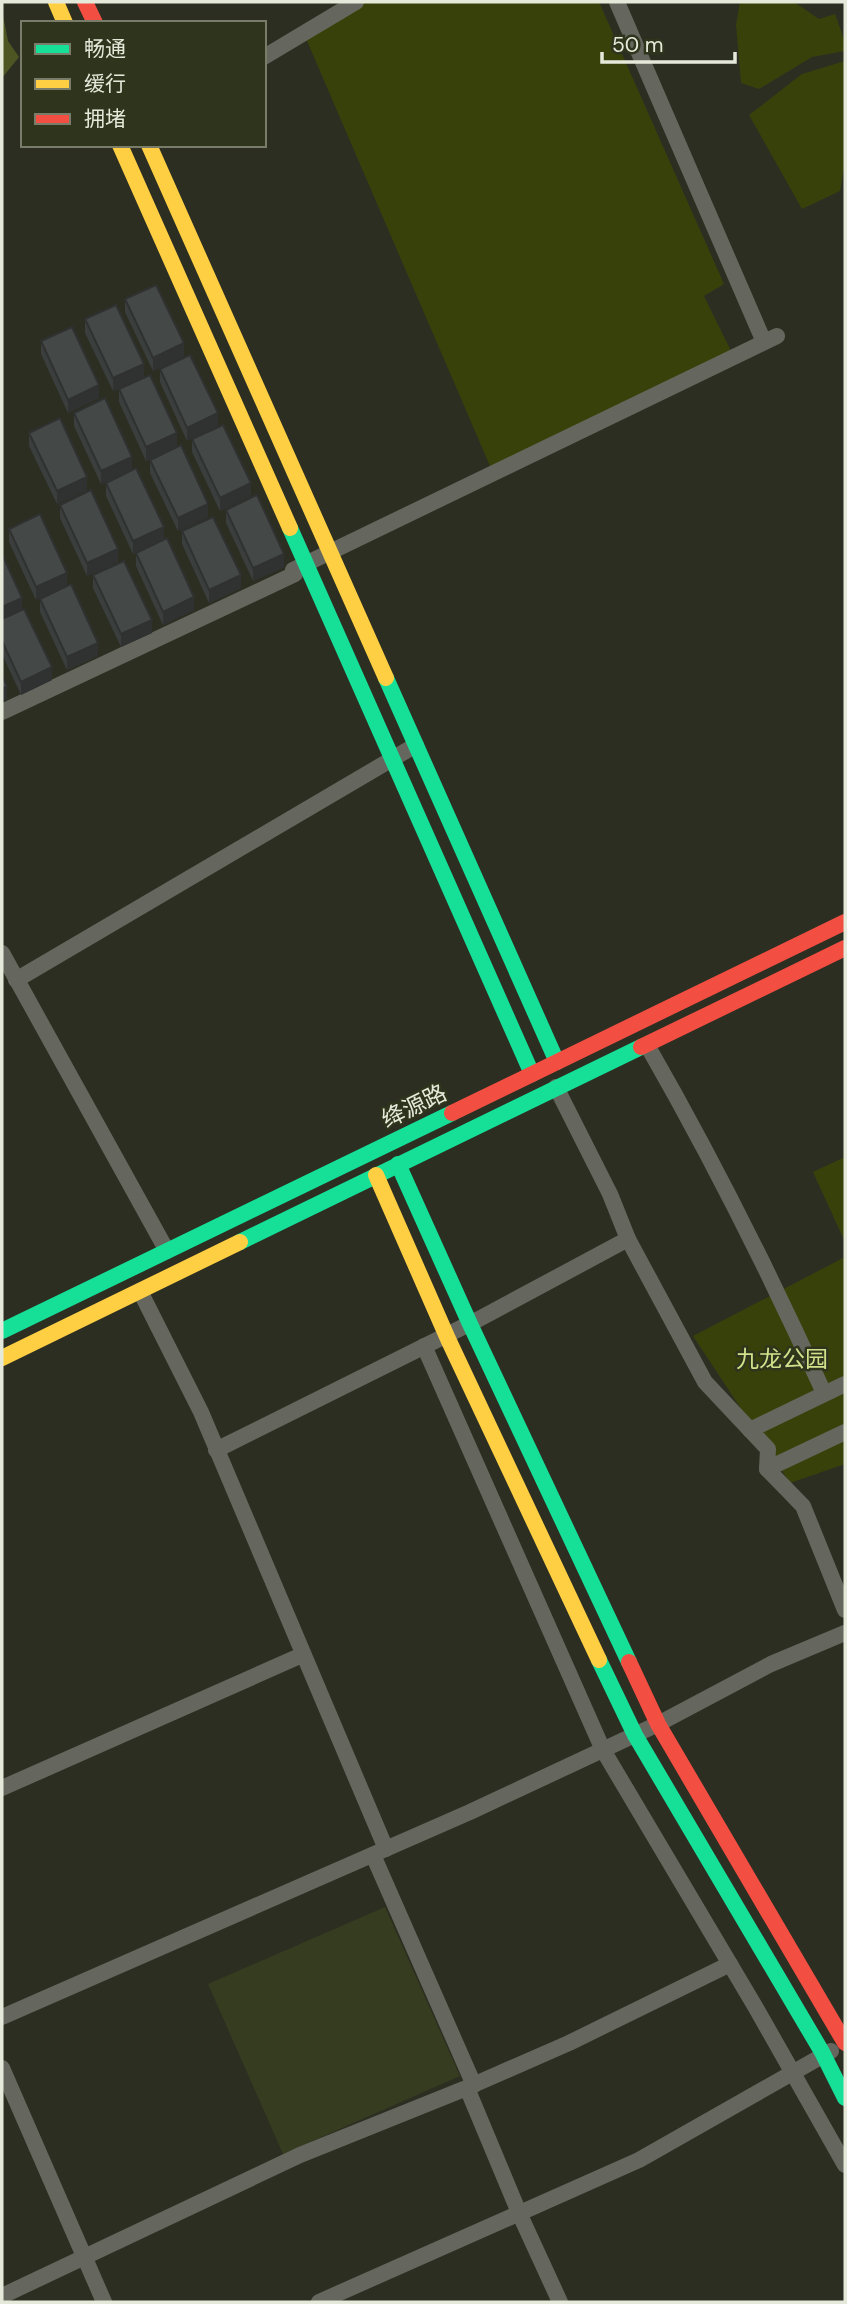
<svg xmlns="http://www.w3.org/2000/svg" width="847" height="2304" font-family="'DM Sans','Noto Sans SC',sans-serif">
  <rect width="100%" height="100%" fill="#2c2e22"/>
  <polygon fill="#363c1f" points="385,1907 460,2076 283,2154 208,1984"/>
  <g fill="#39410b">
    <polygon points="356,2 599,2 724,284 704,296 734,357 493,473 304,34"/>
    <polygon points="740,2 794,2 819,19 835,14 845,42 845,51 812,57 759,89 741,83 736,25"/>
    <polygon points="845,61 845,161 840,191 802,209 749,115 802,74"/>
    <polygon points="845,1157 845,1242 813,1172"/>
    <polygon points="845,1257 845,1464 790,1483 693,1336"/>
  </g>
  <polygon fill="#4d5623" points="2,10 8,41 19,57 2,78"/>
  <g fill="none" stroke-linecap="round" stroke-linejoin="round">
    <g stroke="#65675e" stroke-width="16">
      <polyline points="617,2 764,342"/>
      <polyline points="264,57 356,2"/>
      <polyline points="293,570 777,336"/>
      <polyline points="2,712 295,574"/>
      <polyline points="2,953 167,1251"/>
      <polyline points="16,980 416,745"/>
      <path d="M647 1045C712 1158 770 1274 824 1393"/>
      <polyline points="556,1087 610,1194 628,1239 705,1382 768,1449 767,1469 803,1506 845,1610"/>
      <polyline points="140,1291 201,1412 386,1849"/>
      <polyline points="424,1346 603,1750 756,2008 845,2165"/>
      <polyline points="750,1430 845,1384"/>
      <polyline points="216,1450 479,1319 628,1239"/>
      <polyline points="767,1469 845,1432"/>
      <polyline points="2,1788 302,1655"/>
      <polyline points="373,1855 474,2085"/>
      <polyline points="2,2017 470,1812 658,1724 771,1664 845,1633"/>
      <polyline points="2,2068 104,2302"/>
      <polyline points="467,2088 520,2215 560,2302"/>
      <polyline points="2,2296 300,2155 464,2089 569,2043 730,1964"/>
      <polyline points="319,2302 639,2160 831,2051"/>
    </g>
    <g stroke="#16e098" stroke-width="16">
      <polyline points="290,528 532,1074"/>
      <polyline points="386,678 557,1062"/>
      <polyline points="398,1164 470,1324 629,1662"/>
      <polyline points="240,1242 641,1047"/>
      <polyline points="2,1331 452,1113"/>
      <polyline points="599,1660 635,1735 822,2052 845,2098"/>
    </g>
    <g stroke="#ffcf43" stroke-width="16">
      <polyline points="56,2 65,23"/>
      <polyline points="120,145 290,528"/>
      <polyline points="149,145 386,678"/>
      <polyline points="376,1175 448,1339 599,1660"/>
      <polyline points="2,1358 240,1242"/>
    </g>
    <g stroke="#f24e42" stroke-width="16">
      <polyline points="85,2 95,23"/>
      <polyline points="641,1047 845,948"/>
      <polyline points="452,1113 845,922"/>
      <polyline points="629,1662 658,1724 845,2043"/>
    </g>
  </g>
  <g fill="#3a3e3d">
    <polygon points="125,299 184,356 153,371 125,312"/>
    <polygon points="85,319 144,377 113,391 85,333"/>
    <polygon points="41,341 99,398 68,413 41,354"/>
    <polygon points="190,355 187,441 160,382 160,369"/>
    <polygon points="119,389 177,446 146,461 119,402"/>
    <polygon points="74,413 132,470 101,484 74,426"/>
    <polygon points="29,433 87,490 57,504 29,446"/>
    <polygon points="192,439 251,496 220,511 192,452"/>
    <polygon points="150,460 208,517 178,531 150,473"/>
    <polygon points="106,483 164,540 133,554 106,496"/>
    <polygon points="60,505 118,562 87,576 60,518"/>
    <polygon points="226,510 284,567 253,581 226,523"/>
    <polygon points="40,514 36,600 9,542 9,529"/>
    <polygon points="182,531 241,588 209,603 182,544"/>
    <polygon points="136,553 194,610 163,625 136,566"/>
    <polygon points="2,554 22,610 52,680 21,695 2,654"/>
    <polygon points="93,575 152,633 121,647 93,588"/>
    <polygon points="40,599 98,656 67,670 40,612"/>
  </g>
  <g fill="#303232">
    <polygon points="184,343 184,356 153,371 153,358"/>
    <polygon points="144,364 144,377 113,391 113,378"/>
    <polygon points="99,385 99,398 68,413 68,400"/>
    <polygon points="218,413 218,426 187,441 187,428"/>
    <polygon points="177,433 177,446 146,461 146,447"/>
    <polygon points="132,457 132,470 101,484 101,471"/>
    <polygon points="87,477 87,490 57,504 57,491"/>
    <polygon points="251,483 251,496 220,511 220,498"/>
    <polygon points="208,504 208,517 178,531 178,518"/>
    <polygon points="164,527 164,540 133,554 133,541"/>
    <polygon points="118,549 118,562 87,576 87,563"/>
    <polygon points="284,554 284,567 253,581 253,568"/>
    <polygon points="67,573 67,586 36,600 36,587"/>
    <polygon points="241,575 241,588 209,603 209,590"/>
    <polygon points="194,597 194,610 163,625 163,612"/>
    <polygon points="22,598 22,611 2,620 2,607"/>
    <polygon points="152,620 152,633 121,647 121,634"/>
    <polygon points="98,643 98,656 67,670 67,657"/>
    <polygon points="52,667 52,680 21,695 21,682"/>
    <polygon points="7,686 7,699 2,702 2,689"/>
  </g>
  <g fill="#444847" stroke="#303232" stroke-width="2">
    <polygon points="156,285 184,343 153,358 125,299"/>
    <polygon points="116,305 144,364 113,378 85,319"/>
    <polygon points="72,327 99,385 68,400 41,341"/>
    <polygon points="190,355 218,413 187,428 160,369"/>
    <polygon points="150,375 177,433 146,447 119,389"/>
    <polygon points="105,398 132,457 101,471 74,413"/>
    <polygon points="60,418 87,477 57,491 29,433"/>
    <polygon points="223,425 251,483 220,498 192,439"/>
    <polygon points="181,445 208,504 178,518 150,460"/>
    <polygon points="136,468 164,527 133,541 106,483"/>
    <polygon points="91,490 118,549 87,563 60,505"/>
    <polygon points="257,495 284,554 253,568 226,510"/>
    <polygon points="40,514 67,573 36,587 9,529"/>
    <polygon points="213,517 241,575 209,590 182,531"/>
    <polygon points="167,538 194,597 163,612 136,553"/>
    <polygon points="2,554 22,598 2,607"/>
    <polygon points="124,561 152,620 121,634 93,575"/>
    <polygon points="71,584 98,643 67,657 40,599"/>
    <polygon points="24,609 52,667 21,682 2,641 2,619"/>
    <polygon points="2,676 7,686 2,689"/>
  </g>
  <g text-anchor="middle" stroke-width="5" stroke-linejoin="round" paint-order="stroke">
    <g font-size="23" fill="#e5e9da" stroke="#2f341c">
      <text transform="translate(414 1106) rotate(-26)" y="8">绛源路</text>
    </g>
    <g font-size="23" fill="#cfe18a" stroke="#2f341c">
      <text x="782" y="1367">九龙公园</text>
    </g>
  </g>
  <rect width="847" height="2304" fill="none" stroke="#e5e9da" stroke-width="7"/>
  <rect x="21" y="21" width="245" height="126" fill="#2f341c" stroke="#787c68" stroke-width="2"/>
  <rect x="35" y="44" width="35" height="10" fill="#16e098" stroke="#787c68" stroke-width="2"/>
  <text x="84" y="56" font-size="21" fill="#e5e9da">畅通</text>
  <rect x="35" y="79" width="35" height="10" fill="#ffcf43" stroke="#787c68" stroke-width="2"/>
  <text x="84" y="91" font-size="21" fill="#e5e9da">缓行</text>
  <rect x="35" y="114" width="35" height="10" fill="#f24e42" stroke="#787c68" stroke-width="2"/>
  <text x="84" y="126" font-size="21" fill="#e5e9da">拥堵</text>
  <path d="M602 52v10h133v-10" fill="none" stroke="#e5e9da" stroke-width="3.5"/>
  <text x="612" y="52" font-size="21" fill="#e5e9da" stroke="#2f341c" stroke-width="5" paint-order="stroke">50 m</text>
</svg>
